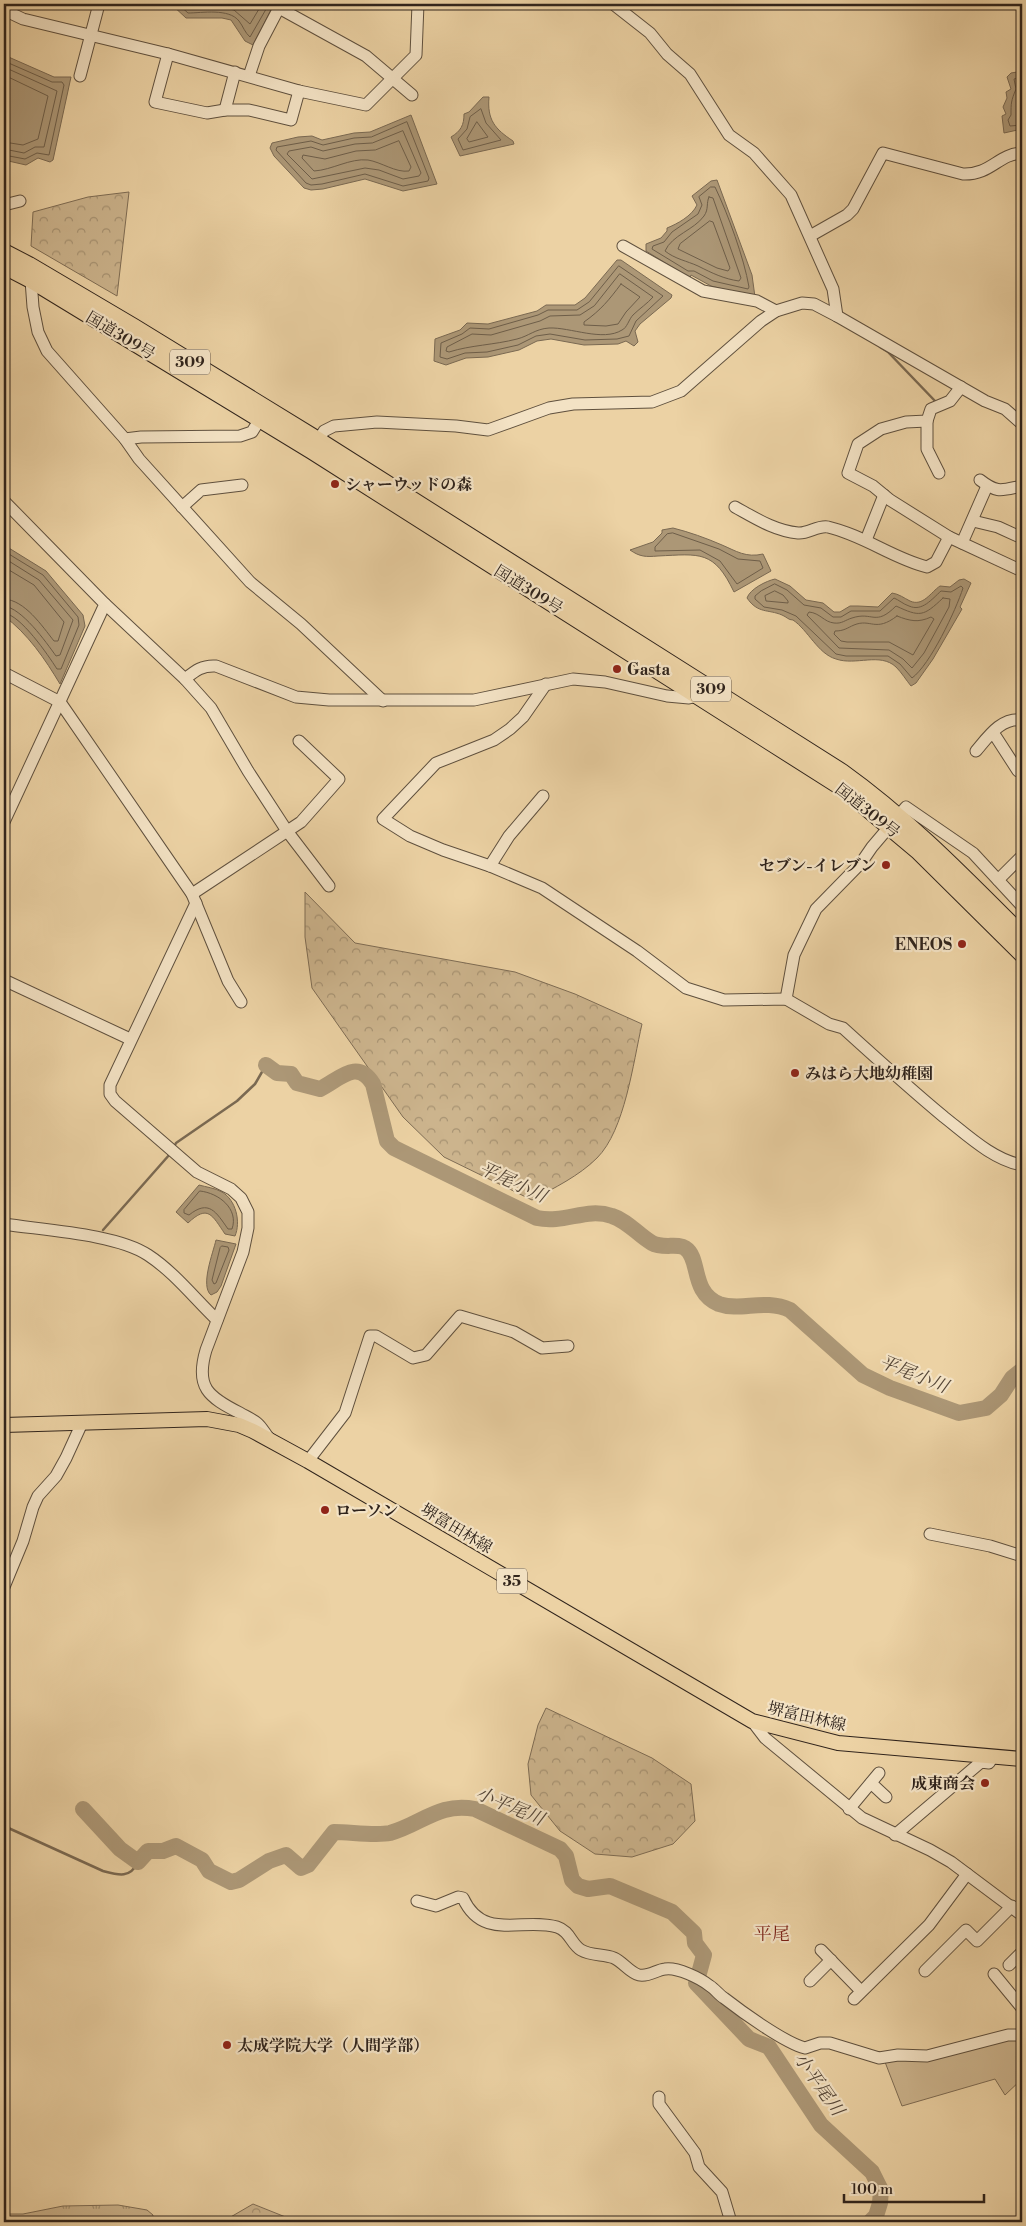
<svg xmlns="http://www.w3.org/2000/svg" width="1026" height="2226" font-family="'Libre Bodoni','Noto Serif JP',serif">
  <defs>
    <pattern id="grass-tufts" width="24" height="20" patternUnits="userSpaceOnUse" patternTransform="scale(1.25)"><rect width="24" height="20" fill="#ccb48d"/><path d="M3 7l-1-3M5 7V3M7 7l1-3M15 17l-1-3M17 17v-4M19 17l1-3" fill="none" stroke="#a69272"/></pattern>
    <pattern id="forest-crowns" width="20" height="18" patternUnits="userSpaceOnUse" patternTransform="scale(1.25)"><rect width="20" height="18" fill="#ccb48d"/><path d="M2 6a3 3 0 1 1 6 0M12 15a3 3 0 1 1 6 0" fill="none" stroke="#a69272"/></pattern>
  </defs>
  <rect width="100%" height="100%" fill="#ecd2a4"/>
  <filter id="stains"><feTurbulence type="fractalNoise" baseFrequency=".004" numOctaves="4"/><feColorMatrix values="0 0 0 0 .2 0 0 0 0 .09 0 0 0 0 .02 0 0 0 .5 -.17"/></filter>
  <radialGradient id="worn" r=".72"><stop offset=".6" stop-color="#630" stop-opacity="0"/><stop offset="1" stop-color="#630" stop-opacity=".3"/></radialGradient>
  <polygon fill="url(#grass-tufts)" stroke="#7e6c54" points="118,2205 147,2210 153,2215 152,2222 4,2222 4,2214 23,2214 63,2206"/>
  <g fill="url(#forest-crowns)" stroke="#7e6c54">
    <polygon points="129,192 117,296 31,246 33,212 88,197"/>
    <path d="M305 892 355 943 515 972 575 994 642 1024C633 1063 625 1130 597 1158 579 1176 554 1188 532 1200L444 1157 403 1117 312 988 305 937Z"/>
    <polygon points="546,1708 652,1758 691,1784 695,1821 673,1844 632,1857 595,1854 560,1831 531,1795 528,1764 538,1725"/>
    <polygon points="253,2204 298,2222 222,2222"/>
  </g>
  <polygon fill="#ccb48d" stroke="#7e6c54" points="1010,2040 1022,2041 1022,2079 1005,2095 995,2079 902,2106 885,2062"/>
  <g fill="#ac9776" stroke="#7a6952">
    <polygon points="171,4 274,4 253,45 245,41 231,20 222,18 186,18"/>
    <polygon points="4,55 54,77 71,77 53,160 50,162 38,158 26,165 4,160"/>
    <polygon points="1017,72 1022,72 1022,129 1004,133 1002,116 1006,114 1003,107 1007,98 1006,92 1011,89 1007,77 1011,73"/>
    <path d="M483 97H489C487 120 495 129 513 141L514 144 460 156 451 137C461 131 464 125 464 114L469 112Z"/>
    <polygon points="411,115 437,184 403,191 365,179 323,189 311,190 304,188 274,156 270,148 272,143 298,137 312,136 322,140 354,133 370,132"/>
    <path d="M717 180 752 275 755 297 711 286 691 275 690 278 646 251V244L661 238 667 231V228C677 224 692 216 697 205L692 196 711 181Z"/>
    <polygon points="617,260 621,260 672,295 671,298 640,324 635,331 638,342 634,346 626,341 618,344 584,345 551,339 537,341 519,350 488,357 466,358 446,365 434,361 435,339 460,330 467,323 488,324 537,311 546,305 575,305 585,298"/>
    <path d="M673 528C689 532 706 538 722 545 736 551 746 558 763 554L771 571 734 592C714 550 700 554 658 556 646 557 640 557 630 550L653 542 662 533V530Z"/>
    <path d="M4 545 46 571 83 615 85 626 60 684C45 659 28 634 4 616Z"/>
    <path d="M775 579 790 586 806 600 823 603 834 612H840L850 606H858L878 607 892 593C899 594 904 598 910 601 923 607 931 592 940 586L950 587 959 580 964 579 971 583 960 607 962 609 933 659 916 683 911 686C906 680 902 673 896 667 880 652 856 666 836 659 818 654 808 630 793 620 788 620 787 617 782 615 768 609 758 614 747 598 750 589 766 581 775 579Z"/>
    <path d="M199 1185C206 1187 215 1188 222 1192 236 1200 241 1222 235 1236L225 1234C212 1215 208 1204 188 1223L176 1212Z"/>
    <path d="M216 1240 236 1244 221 1286 217 1292 211 1295C200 1286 213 1253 216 1240Z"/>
  </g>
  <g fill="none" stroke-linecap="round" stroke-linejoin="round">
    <g stroke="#6e5e49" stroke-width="1">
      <path d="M178 4 188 13C202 13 229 8 239 21 243 26 245 33 250 37L269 4"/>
      <polyline points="186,4 190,7 223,7 234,10 250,24 262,4"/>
      <polyline points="4,61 52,82 62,82 64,85 49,155 37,153 25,159 4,155"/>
      <polyline points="4,67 57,91 44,147 35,147 24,153 4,149"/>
      <polyline points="4,75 48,96 38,139 23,145 4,142"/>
      <path d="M1022 77 1014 79 1016 89C1011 101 1011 103 1011 115L1008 120 1010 126 1022 125"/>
      <polygon points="481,109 486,123 501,140 463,150 458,139 467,129 470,117"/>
      <polygon points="407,122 429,178 428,181 403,186 365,174 322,184 311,185 306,183 276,150 277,147 311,141 323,145 354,138 371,137"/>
      <polygon points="477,122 488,137 469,142 467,139"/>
      <polygon points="403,131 421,173 419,176 403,179 379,170 365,168 312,179 287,154 289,151 311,147 323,151 355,144 372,143"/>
      <path d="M399 141 411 167 409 171C396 173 381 162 368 160 350 158 332 170 314 171L302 158 303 155 325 159 356 151 375 150Z"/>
      <path d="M711 187H715C728 214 744 258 749 287L748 289 713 281 694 271H688L652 249 653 246 664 242 672 232 698 214 702 205 699 197Z"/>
      <path d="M709 197 713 198 741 278 739 281C724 279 712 273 698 266 687 261 675 259 665 251 672 235 694 230 704 216 709 209 706 203 709 197Z"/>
      <polygon points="710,221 713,222 730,268 728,271 717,268 678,249 680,244"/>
      <polygon points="619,266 663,296 636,321 629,336 617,339 585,340 550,334 536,336 518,345 487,352 465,353 447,359 440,357 441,343 462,334 470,328 489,329 538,315 548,310 577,310 589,302"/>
      <path d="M620 274 653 297C648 303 639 309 633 315 629 319 627 328 622 330 603 342 570 327 549 328 535 329 529 336 517 339 494 345 471 345 449 352L446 351 447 347 472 334 491 335 540 321 550 316 580 315 594 306Z"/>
      <path d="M621 284 640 297 626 312 618 324 606 326 584 325V322C601 310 609 300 621 284Z"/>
      <polygon points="673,533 719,549 738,559 760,561 763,568 737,584 720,561 700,550 655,551 655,547 667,534"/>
      <path d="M4 551 43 575 78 617 79 625 61 669H57C48 655 21 615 4 613"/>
      <path d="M4 558 39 580 73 620 60 655 56 656C46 642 22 608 4 606"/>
      <path d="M4 567 34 585 64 622 58 641H54C42 626 25 600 4 599"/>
      <path d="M775 584 787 590 804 605 821 608 833 617H841L851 611H880L894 598C899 600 903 604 909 606 922 612 932 599 941 591L951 592 961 586 963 588C956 610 930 665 912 678L900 664 888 656H846L836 654 796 616 782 610 764 607 755 599V596L761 591Z"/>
      <polygon points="775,591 783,595 788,601 788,603 766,601 765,596"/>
      <path d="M943 598 950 599 949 607 924 653 912 668 903 659 889 650 839 648 807 615 809 612C820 613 824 622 834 623 842 624 845 620 852 618 873 611 875 627 896 606 920 617 923 617 943 598Z"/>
      <path d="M897 616C910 621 918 623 931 617L934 619 913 655 889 642H847L841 641 834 634 835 631C844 631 847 628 854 625 871 618 875 633 897 616Z"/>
      <path d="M200 1191C219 1193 239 1209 232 1229H228C216 1212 209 1199 189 1215L184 1213V1210Z"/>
      <polygon points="222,1246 228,1247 229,1250 216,1283 214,1284 212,1280 220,1248"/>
    </g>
    <g stroke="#7a6952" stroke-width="2.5">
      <polyline points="880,347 888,352 936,402"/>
      <polyline points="174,1147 176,1143 237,1101 255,1084 266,1065"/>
      <polyline points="103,1230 170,1154"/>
      <path d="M4 1826 103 1871C118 1875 130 1879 138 1862"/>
    </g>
    <g stroke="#ac9776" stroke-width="16">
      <path d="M266 1065 277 1073 291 1074 297 1083 320 1089C340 1079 357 1058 373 1084L387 1141 394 1148 537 1218C565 1224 586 1207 612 1216 628 1221 638 1235 652 1243 662 1249 678 1243 685 1248 701 1258 690 1292 719 1304 741 1312 764 1298 790 1310L863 1375 890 1388 959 1413 986 1408 1001 1395 1012 1378 1022 1370"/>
      <path d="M83 1809 120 1849 138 1862 148 1851H163L176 1846 202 1860 209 1871 231 1882 239 1880 269 1861 286 1855 301 1868 308 1865 334 1832C350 1832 376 1836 390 1833 422 1824 439 1802 475 1809L560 1849 566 1856 572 1880 578 1886 588 1889 610 1886 672 1912 694 1933 695 1943 704 1955 698 1977"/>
      <polyline points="696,1983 749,2039 769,2047 821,2125 872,2172 881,2190 880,2203 876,2216 870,2222"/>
    </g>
    <defs>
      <g id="minor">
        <polyline points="613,4 650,33 667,54 690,74 729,135 754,153 791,195 833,289 837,316"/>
        <polyline points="279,8 366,56 412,95"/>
        <polyline points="4,10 23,19 168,54 299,91 366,105 416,55 418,4"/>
        <polyline points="168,54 155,102 207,113 225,110 249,110 291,120 299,91"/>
        <polyline points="80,76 99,4"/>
        <polyline points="249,76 259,46 281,4"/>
        <polyline points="225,110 235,72"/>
        <polyline points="4,205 20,201"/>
        <path d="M810 236 847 215 853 209 883 153 963 174C991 175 998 154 1022 153"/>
        <polyline points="623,246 703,291 757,301 776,311"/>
        <polyline points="31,280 33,307 38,332 47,351 125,439 139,459 250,582 301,624 383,701"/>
        <polyline points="927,421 927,449 939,473"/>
        <polyline points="125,439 141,437 240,436 252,432 260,419"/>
        <polyline points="315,446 324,431 334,426 377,422 456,426 488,430 549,408 573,404 652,402 681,391 761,321 776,311 802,303 814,304 837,316 985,401 1005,409 1022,424"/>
        <path d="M980 480C998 494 1002 490 1022 486"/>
        <polyline points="4,501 105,604 4,822"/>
        <polyline points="182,507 201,490 242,485"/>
        <path d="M735 507C755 518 775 531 798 533 808 534 818 525 828 527 863 535 894 559 927 567L936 562 949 537 1022 571"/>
        <polyline points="973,521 998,527 1022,538"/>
        <polyline points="949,537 890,500 873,486 848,473 858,444 881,429 906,422 927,421 931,409 950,401 961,387"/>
        <polyline points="866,540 884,495"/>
        <polyline points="962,543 987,486"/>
        <polyline points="105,604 185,679 211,708 248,771 287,831 329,886"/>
        <polyline points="4,673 60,702 192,894 228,981 241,1002"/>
        <path d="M185 679C195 671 202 665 216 666L296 697 329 700H474L573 679 605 682 667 696 689 698 698 696"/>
        <path d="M546 684 523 717 510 729 494 740 436 763 383 819 410 836 443 850 490 866 542 888 637 951 686 988 724 1000 786 999 829 1024 843 1028C876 1058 909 1088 944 1117 967 1135 993 1160 1022 1165"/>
        <polyline points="996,737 1018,771"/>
        <path d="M976 751C988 737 1001 717 1022 720"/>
        <polyline points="490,866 509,836 543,796"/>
        <polyline points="998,880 1022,856"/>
        <polyline points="192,894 301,822 339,779 299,741"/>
        <path d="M196 903 110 1085V1094L115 1101 197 1172 231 1189 241 1198 248 1212V1228L243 1252 206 1350C195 1387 208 1397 240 1413 245 1416 252 1419 257 1423 262 1427 265 1434 269 1438"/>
        <polyline points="4,980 130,1039"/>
        <polyline points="786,999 794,955 816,909 861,863 872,847 906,807 973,853 1022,906"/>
        <path d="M4 1224C43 1230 117 1234 148 1255 174 1272 195 1299 217 1320"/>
        <polyline points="308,1461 345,1413 370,1336 376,1336 413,1358 426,1355 460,1316 514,1332 542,1348 568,1346"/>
        <polyline points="930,1534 990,1546 1022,1556"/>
        <polyline points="4,1587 23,1541 33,1507 38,1496 56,1476 66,1458 82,1423"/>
        <polyline points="752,1721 765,1738 862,1818 930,1850 951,1862 1022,1915"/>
        <polyline points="871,1783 886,1797"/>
        <polyline points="849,1809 879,1773"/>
        <polyline points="895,1835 981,1762 989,1763 993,1757"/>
        <path d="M417 1901 436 1906 458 1897 463 1898C483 1942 523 1917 557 1927 570 1931 571 1944 581 1950 591 1956 604 1954 614 1958 623 1962 630 1973 639 1975 649 1977 656 1970 665 1969 677 1967 700 1978 710 1986 715 1989 719 1995 724 1998 742 2012 785 2043 805 2048L820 2043H830L879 2058 898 2055 927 2056 1008 2035H1022"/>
        <polyline points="821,1950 861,1991"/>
        <polyline points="1009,1965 1022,1952"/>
        <polyline points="925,1971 966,1930 977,1941 1012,1906"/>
        <polyline points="994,1974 1022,2008"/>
        <polyline points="810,1981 831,1960"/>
        <polyline points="854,1999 929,1925 967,1874"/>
        <polyline points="659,2097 659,2104 695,2153 699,2167 722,2192 731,2222"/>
      </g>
      <polyline id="major" points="4,1425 207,1419 239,1425 253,1431 308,1461 752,1721 838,1743 1022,1759"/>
      <g id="highway">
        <path d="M4 252 29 265 134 327 318 440 842 772C909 820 964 877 1022 935"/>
        <polyline points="4,266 31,280 312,451 844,789 918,851 1022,954"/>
      </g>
    </defs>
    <use href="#minor" stroke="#5f503e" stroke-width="13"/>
    <use href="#major" stroke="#30241c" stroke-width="16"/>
    <use href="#highway" stroke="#30241c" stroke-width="18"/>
    <use href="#minor" stroke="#f3e2c4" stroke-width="11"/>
    <use href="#major" stroke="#ecd2a4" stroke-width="14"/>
    <use href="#highway" stroke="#ecd2a4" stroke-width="16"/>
  </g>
  <g fill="#8f2418" stroke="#f3e2c4" stroke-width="2">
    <circle cx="335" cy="484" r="5"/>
    <circle cx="617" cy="669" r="5"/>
    <circle cx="886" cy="865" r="5"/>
    <circle cx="962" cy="944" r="5"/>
    <circle cx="795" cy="1073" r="5"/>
    <circle cx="325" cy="1510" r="5"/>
    <circle cx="985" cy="1783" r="5"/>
    <circle cx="227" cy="2045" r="5"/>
  </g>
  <g text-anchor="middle" stroke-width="4.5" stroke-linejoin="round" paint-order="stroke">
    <g fill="#f3e2c4" stroke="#6a5d4e" stroke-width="1">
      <rect x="170" y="349.5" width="40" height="25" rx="4"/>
      <rect x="691" y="676.5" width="40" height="25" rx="4"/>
      <rect x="497" y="1568.5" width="30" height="25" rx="4"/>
    </g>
    <g font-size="15" font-weight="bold" fill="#30241c">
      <text x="190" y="367">309</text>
      <text x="711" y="694">309</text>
      <text x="512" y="1586">35</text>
    </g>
    <g font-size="16" fill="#30241c" stroke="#f3e2c4">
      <text transform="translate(121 335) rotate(31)" y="6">国道309号</text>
      <text transform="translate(529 589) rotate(32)" y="6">国道309号</text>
      <text transform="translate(868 810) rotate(38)" y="6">国道309号</text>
      <text transform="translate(457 1528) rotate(31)" y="6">堺富田林線</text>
      <text transform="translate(807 1716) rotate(13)" y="6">堺富田林線</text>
    </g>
    <g font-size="16" font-weight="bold" fill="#30241c" stroke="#f3e2c4" text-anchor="start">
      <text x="345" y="490">シャーウッドの森</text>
      <text x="627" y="675">Gasta</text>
      <text x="876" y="871" text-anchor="end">セブン-イレブン</text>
      <text x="952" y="950" text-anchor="end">ENEOS</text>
      <text x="805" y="1079">みはら大地幼稚園</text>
      <text x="335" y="1516">ローソン</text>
      <text x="975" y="1789" text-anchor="end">成東商会</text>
      <text x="237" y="2051">太成学院大学（人間学部）</text>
    </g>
    <g font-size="18" font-style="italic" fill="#554637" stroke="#f3e2c4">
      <text transform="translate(513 1182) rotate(25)" y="6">平尾小川</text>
      <text transform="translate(914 1374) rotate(22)" y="6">平尾小川</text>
      <text transform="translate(510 1806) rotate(23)" y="6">小平尾川</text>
      <text transform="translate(819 2084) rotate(55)" y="6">小平尾川</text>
    </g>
    <g font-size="18" fill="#7a1f14" stroke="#f3e2c4">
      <text x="772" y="1940">平尾</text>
    </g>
  </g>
  <rect width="1026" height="2226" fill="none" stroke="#ecd2a4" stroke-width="20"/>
  <rect x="5" y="5" width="1016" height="2216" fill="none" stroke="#30241c" stroke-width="2.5"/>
  <rect x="10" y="10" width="1006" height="2206" fill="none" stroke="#30241c"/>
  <path d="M844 2194v8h140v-8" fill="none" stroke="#30241c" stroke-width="2.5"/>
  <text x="851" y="2194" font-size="15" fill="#30241c" stroke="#f3e2c4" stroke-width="4" paint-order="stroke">100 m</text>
  <rect width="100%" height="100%" filter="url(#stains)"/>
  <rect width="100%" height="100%" fill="url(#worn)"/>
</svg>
